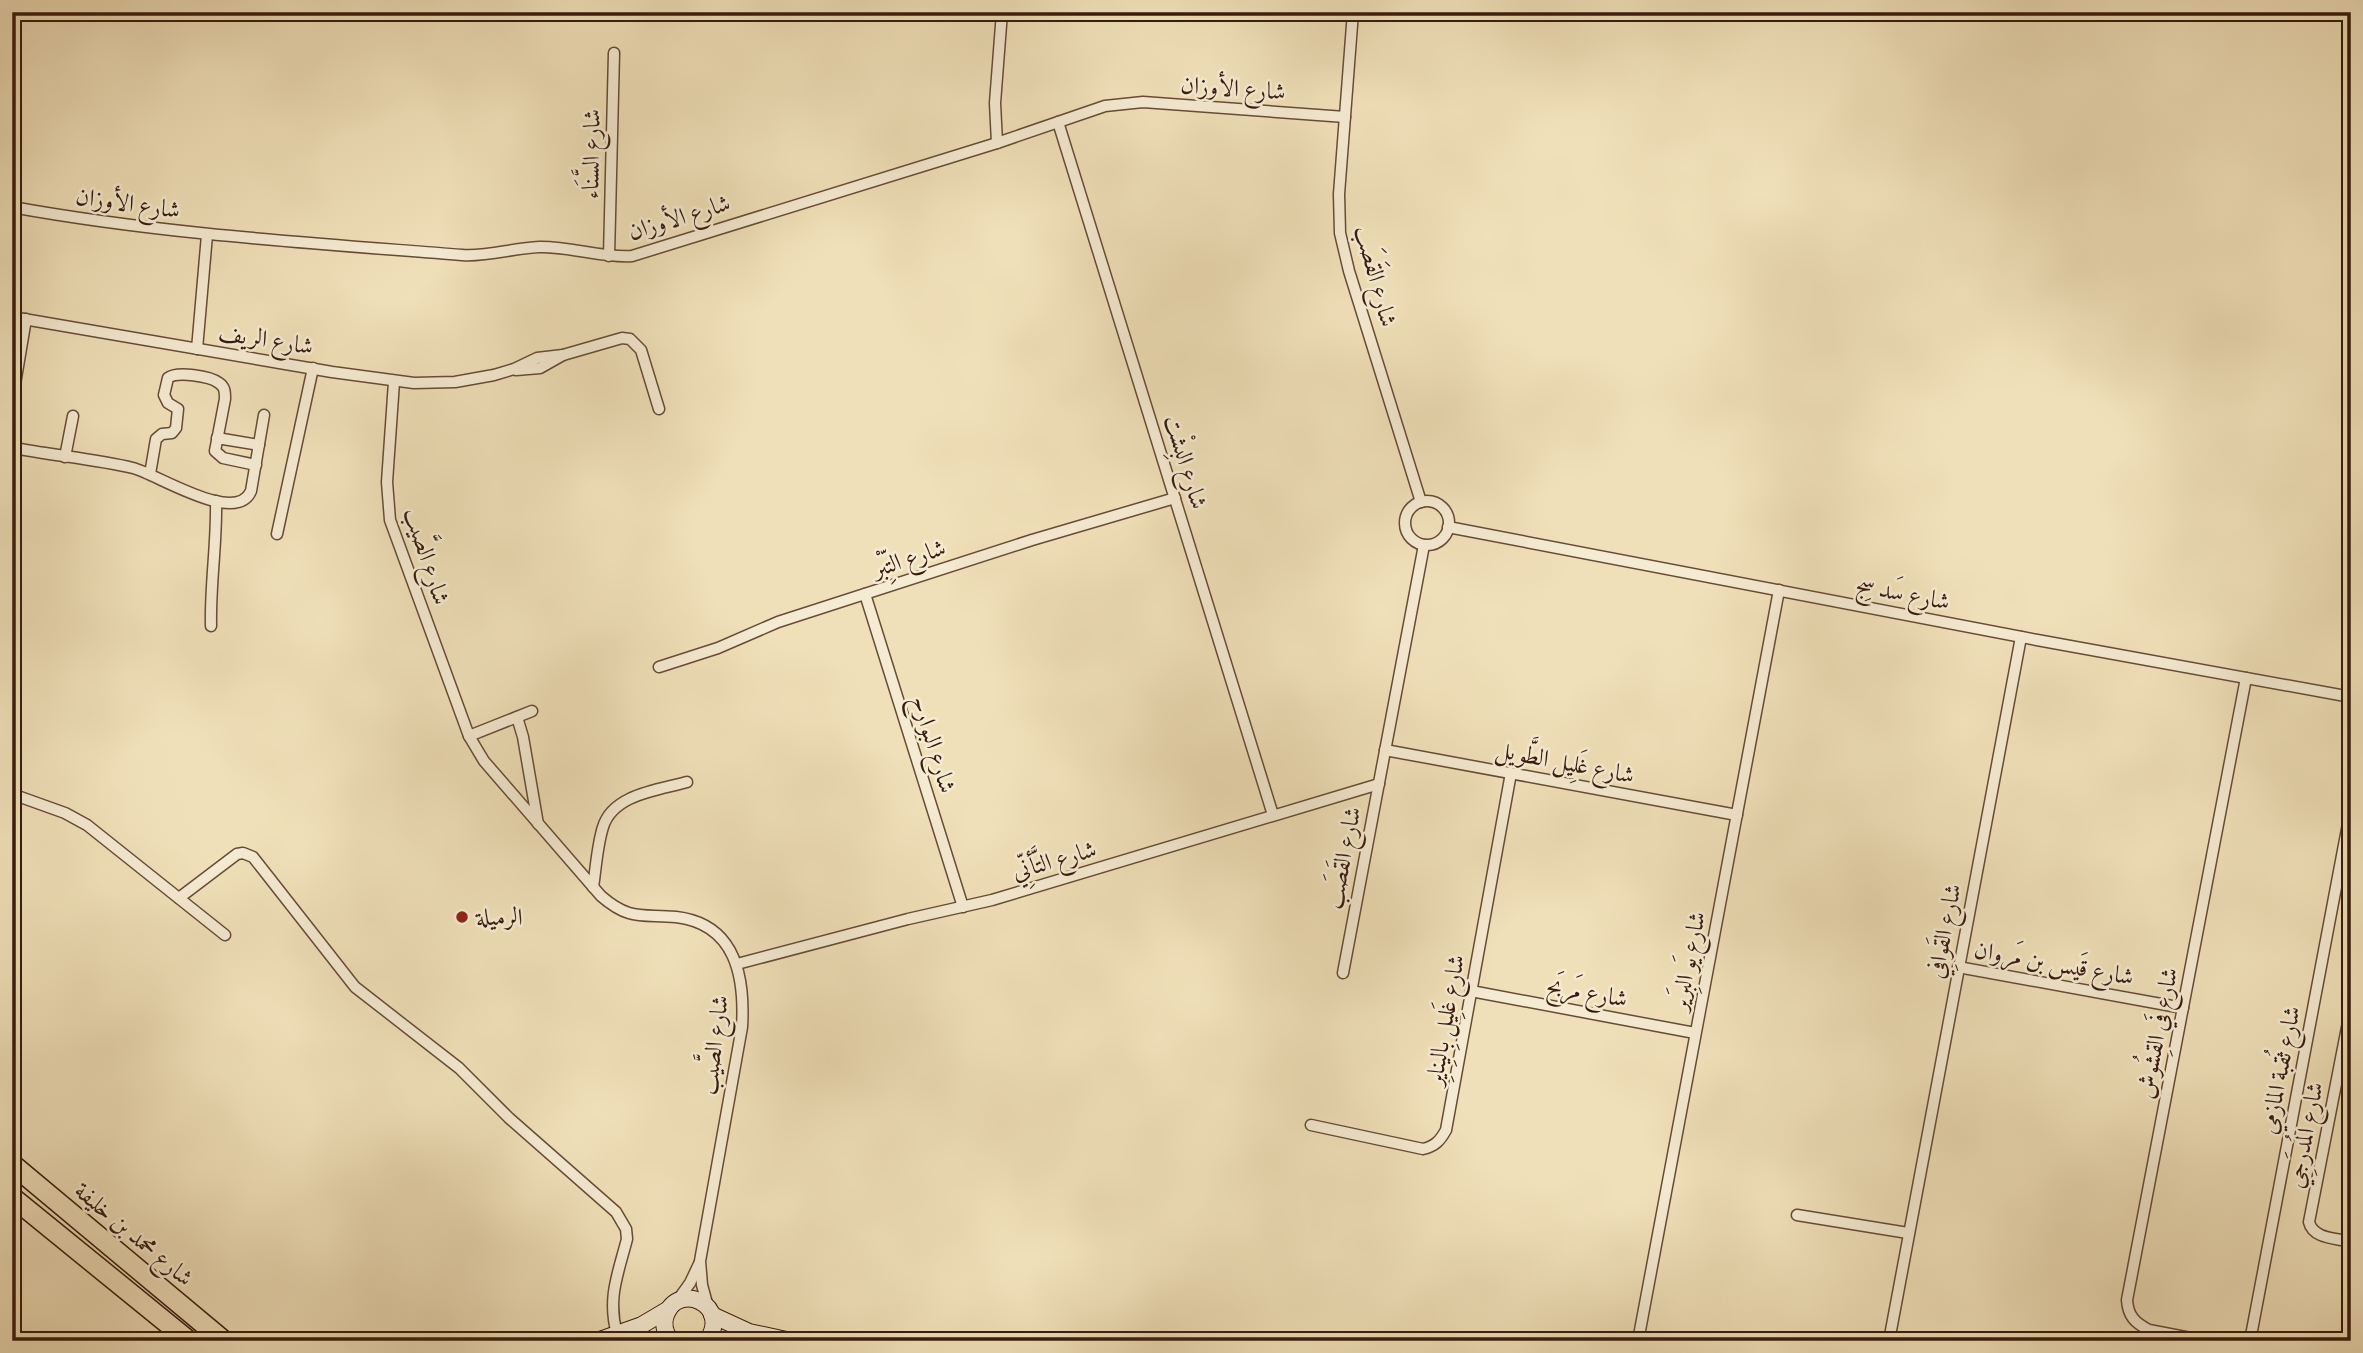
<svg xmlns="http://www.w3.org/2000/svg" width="2363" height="1353" font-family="'Libre Bodoni',Amiri,serif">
  <rect width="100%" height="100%" fill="#f0e0b9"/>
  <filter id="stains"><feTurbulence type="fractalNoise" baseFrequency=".00286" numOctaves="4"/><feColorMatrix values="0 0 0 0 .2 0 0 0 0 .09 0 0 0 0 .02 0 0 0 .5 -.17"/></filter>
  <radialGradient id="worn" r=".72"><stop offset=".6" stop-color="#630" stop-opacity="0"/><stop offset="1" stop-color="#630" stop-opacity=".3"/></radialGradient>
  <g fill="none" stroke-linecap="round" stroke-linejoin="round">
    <defs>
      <g id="street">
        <polyline points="1353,12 1339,194 1340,233 1349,271 1421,502"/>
        <polyline points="1058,122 1273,815"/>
        <polyline points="997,143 995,103 1002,12"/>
        <path d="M12 207C161 234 311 243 462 255 487 257 513 248 539 247 570 246 601 258 632 256L997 143 1105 106 1143 102 1345 117"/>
        <polyline points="609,256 614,53"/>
        <polyline points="12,317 332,372 414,383 455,382 494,375 514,369 537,358 563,355 622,338 630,339 641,350 659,409"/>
        <polyline points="197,349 207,235"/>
        <polyline points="516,370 540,368 563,355"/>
        <path d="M394 382 387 482 390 520 469 736 484 761 601 896C630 921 641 914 676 917 736 924 745 977 742 1027L700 1261 702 1285 708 1307"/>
        <polyline points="12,402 26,319"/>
        <polyline points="217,438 259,445"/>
        <path d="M12 445 20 449C57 456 96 459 133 468 157 474 236 526 251 491L264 415"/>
        <polyline points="65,457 73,416"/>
        <path d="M150 474 156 439 162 434 172 433 176 428 178 409 168 403 164 395 168 378C177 371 210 376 219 383 225 387 225 392 225 399L215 451 223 458 256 465"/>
        <circle cx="1427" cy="523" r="22"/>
        <polyline points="1448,527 2037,640 2351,697"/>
        <polyline points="277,534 313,368"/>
        <polyline points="865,594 963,907"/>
        <path d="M211 626C210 584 217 543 216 501"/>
        <polyline points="659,667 718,648 778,622 1032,540 1175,498"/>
        <polyline points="517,717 523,737 538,824"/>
        <polyline points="469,736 532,711"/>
        <polyline points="1385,750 1737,815"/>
        <polyline points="12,794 65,813 87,825 225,935"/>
        <path d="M593 887C596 868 597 846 603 827 613 794 659 790 687 782"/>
        <path d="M179 898 237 854 243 853 253 857 355 987 459 1068 509 1118 616 1212 626 1229 627 1239C618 1274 607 1298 617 1334"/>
        <polyline points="737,964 908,919 992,900 1379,784"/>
        <polyline points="1958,967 2183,1008"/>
        <polyline points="1343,973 1424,545"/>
        <polyline points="1471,991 1695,1033"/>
        <path d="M2351 1007 2309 1222C2313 1239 2336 1238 2351 1242"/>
        <path d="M1311 1125 1423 1149C1435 1146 1440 1141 1446 1130L1511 773"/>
        <polyline points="1797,1215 1908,1233"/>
        <polyline points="677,1301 690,1283 699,1264"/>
        <polyline points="1638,1341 1779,590"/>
        <polyline points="1889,1341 2021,637"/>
        <path d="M2206 1341 2149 1330C2135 1323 2128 1316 2127 1300L2246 678"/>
        <polyline points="2250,1341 2351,808"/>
      </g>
      <g id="secondary">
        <polyline points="712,1315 749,1332 791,1341"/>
        <polyline points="597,1341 642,1325 669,1309"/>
        <path d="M671 1341C665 1333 662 1325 666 1315 678 1281 732 1305 707 1341"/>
      </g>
      <g id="highway">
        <polyline points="12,1164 224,1341"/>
        <polyline points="12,1197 189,1341"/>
      </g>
    </defs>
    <use href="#street" stroke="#654c37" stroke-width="13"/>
    <use href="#secondary" stroke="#371b0c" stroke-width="18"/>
    <use href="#highway" stroke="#371b0c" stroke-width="22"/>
    <use href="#street" stroke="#f5ebd2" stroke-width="10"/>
    <use href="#secondary" stroke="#f5ebd2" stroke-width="16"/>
    <use href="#highway" stroke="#f0e0b9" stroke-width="19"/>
  </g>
  <circle fill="#8f2418" stroke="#f5ebd2" stroke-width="2.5" cx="462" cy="917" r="7"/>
  <g text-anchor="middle" stroke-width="5" stroke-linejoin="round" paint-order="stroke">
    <g font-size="24" fill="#371b0c" stroke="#f5ebd2">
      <text transform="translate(1233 88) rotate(4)" y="8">شارع الأوزان</text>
      <text transform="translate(591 154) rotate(-89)" y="8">شارع السَّنَاء</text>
      <text transform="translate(128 203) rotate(8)" y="8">شارع الأوزان</text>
      <text transform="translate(679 217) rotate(-17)" y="8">شارع الأوزان</text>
      <text transform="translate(1376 276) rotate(75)" y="8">شارع القَصَب</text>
      <text transform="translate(266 339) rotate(9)" y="8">شارع الريف</text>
      <text transform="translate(1186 462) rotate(73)" y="8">شارع البِشْت</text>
      <text transform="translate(427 556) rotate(72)" y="8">شارع الصَّيب</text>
      <text transform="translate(909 558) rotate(-18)" y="8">شارع التِّبْر</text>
      <text transform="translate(1903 593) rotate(11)" y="8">شارع سَد سِج</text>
      <text transform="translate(934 744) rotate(73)" y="8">شارع البوارح</text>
      <text transform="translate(1565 762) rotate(11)" y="8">شارع غَلِيل الطَّويل</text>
      <text transform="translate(1343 858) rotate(-79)" y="8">شارع القَصَب</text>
      <text transform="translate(1054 860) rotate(-16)" y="8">شارع التَّأنِّي</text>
      <text transform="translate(1944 931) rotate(-79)" y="8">شارع القَوافِي</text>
      <text transform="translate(1688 961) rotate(-79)" y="8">شارع يَو البِرَير</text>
      <text transform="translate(2054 963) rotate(10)" y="8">شارع قَيس بن مَروان</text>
      <text transform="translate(1587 992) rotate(10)" y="8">شارع مَربَح</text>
      <text transform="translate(1445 1020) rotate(-80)" y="8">شارع غَلِيل بِاليِنايِر</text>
      <text transform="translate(2157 1033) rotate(-79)" y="8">شارع فَي القِشُوش</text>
      <text transform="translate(714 1045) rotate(-83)" y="8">شارع الصَّيب</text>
      <text transform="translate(2280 1070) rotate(-79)" y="8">شارع ثُقبة المازمي</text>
      <text transform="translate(2305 1135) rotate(-79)" y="8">شارع المُدرَجِي</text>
      <text transform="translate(134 1234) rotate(40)" y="8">شارع محمد بن خليفة</text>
    </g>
    <g font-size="24" fill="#371b0c" stroke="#f5ebd2" text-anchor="start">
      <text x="476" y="925">الرميلة</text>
    </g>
  </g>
  <rect width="2363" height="1353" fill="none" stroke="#f0e0b9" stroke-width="42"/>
  <rect x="14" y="14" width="2335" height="1325" fill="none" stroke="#371b0c" stroke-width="3.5"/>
  <rect x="21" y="21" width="2321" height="1311" fill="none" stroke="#371b0c" stroke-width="2"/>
  <rect width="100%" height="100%" filter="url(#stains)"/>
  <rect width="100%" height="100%" fill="url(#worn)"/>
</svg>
